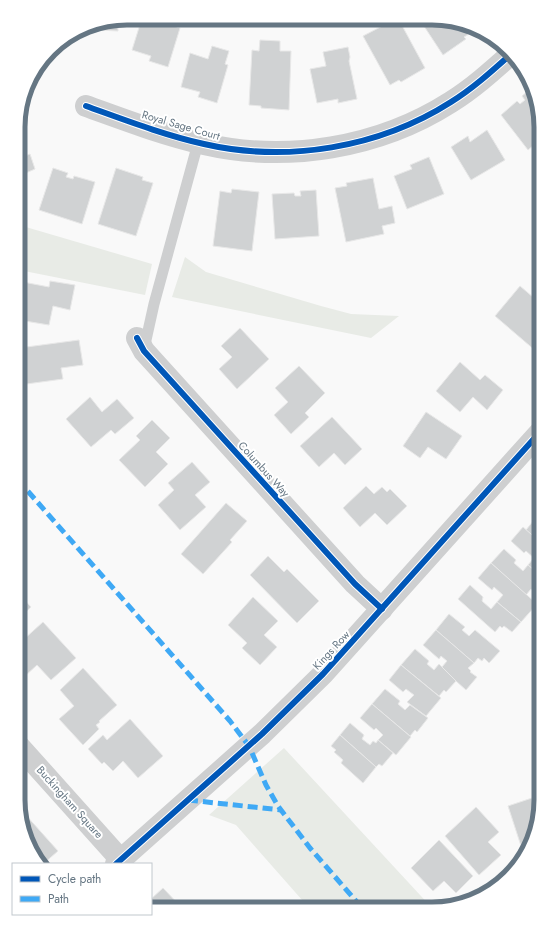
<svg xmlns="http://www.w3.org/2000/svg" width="559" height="927" font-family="Jost,sans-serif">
  <rect width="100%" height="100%" fill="#f9f9f9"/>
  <g fill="#e8ebe6">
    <polygon points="19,225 152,264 145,295 19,270"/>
    <polygon points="185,257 206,272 321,306 351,314 399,316 371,338 172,297"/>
    <polygon points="284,748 433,909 310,909 236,825 209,815"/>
  </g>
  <g fill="#d0d2d3" stroke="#e8e8e8">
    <polygon points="142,18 148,18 180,28 168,67 149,61 151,56 132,50"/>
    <polygon points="118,20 118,31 99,30 99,28 83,28 85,26"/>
    <polygon points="394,20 399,20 425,68 401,82 399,80 390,85 363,36"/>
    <polygon points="420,20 453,20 473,29 474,31 464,37 466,39 443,55"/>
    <polygon points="260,40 280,41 280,51 291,51 289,110 261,108 261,106 249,105 252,50 259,51"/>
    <polygon points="212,46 229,51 225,64 228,65 217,103 198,97 200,92 181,87 190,53 208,59"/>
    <polygon points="348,47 350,57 349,61 357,99 338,103 338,99 317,103 310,69 326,66 323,52"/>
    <polygon points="533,87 541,127 541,139 528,150 501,115 517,101 520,104 525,100 522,96"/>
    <polygon points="19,130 26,148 23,150 25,156 30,154 35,169 19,176"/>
    <polygon points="487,130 505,160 471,180 451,147 468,136 470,142"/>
    <polygon points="429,157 444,194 407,209 394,176 412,169 410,165"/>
    <polygon points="53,168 68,173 66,177 73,179 74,176 95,182 82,224 39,210"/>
    <polygon points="116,168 143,177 142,180 153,183 136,236 98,224"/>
    <polygon points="373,178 379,209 392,206 395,223 382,226 384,234 346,242 335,188 347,186 346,183"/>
    <polygon points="232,189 259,192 252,251 213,246 220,191 231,193"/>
    <polygon points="316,190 319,236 275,239 272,194 294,193 295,196 301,196 300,191"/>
    <polygon points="50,281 75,285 70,310 53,306 49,325 19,320 19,306 23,282 49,287"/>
    <polygon points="520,286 541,304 541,346 537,352 495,316"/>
    <polygon points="240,328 269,359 237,389 219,369 232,357 221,346"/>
    <polygon points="79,340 83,365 61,368 63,379 19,385 19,348"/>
    <polygon points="460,362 480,380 485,375 503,390 487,410 473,397 460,412 436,391"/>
    <polygon points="299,366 325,393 305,413 309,417 291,434 274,415 288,402 275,388"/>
    <polygon points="90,397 102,412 117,399 134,418 115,434 111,430 91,447 66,419"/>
    <polygon points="426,412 462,436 446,459 428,447 420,458 403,446"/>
    <polygon points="332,417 362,449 345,465 334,453 319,467 300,446"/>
    <polygon points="152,420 170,438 156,452 168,464 145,487 119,460 140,440 136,436"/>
    <polygon points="192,462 210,482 195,495 206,507 180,530 158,505 174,490 168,483"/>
    <polygon points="366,486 374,494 382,487 387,492 390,489 407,506 387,525 375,513 360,527 343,508"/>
    <polygon points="226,503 247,521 230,540 232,542 203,574 181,554"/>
    <polygon points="538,515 541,518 541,543 526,530"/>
    <polygon points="523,527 541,543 541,576 528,565 534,558 526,551 524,553 511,541"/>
    <polygon points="504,549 516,560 514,563 523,571 528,565 541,576 541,594 536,590 534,591 531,589 526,595 491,563"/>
    <polygon points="268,556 284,572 287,569 319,601 297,623 250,575"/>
    <polygon points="491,563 537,604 521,622 497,602 503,595 494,587 492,590 478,578"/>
    <polygon points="470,585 483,597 482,601 491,609 497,602 521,622 512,632 504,626 502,628 500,626 495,632 458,599"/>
    <polygon points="18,593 31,607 18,619"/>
    <polygon points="253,597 278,621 264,635 277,647 260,665 242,648 247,643 228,625"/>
    <polygon points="449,614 465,627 462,630 469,636 475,630 500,651 489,663 484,658 482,661 478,658 474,663 436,630"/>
    <polygon points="43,622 76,658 51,680 37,665 25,676 18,669 18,636 22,641"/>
    <polygon points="436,630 474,663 468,668 471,671 470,672 477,677 466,690 456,681 442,667 447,661 441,656 439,659 423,645"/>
    <polygon points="415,649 429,661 427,664 434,670 439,664 456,681 446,692 444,690 439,696 401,665"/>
    <polygon points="401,665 441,698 426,716 407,702 414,695 406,689 403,692 389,680"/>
    <polygon points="83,668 117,705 99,721 100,722 96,725 99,729 83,745 59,719 74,706 60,690"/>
    <polygon points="385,689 400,701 398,704 405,710 410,705 428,718 417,732 415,730 410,736 372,704"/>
    <polygon points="372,704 411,737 396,755 378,740 383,735 376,728 374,730 360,718"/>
    <polygon points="130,719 163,756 138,778 123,761 113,771 104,762 102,764 88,749 103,735 107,740"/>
    <polygon points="350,723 364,735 362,739 370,745 373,741 376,743 378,740 393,753 382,766 379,764 376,767 340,735"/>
    <polygon points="340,735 376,767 363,783 341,763 343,760 334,752 336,750 331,746"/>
    <polygon points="541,795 541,808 526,848 522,849 508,806"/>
    <polygon points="476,807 499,832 488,842 501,855 479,875 445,836"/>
    <polygon points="24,813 58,851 43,864 26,842 21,815"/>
    <polygon points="439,840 473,876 456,893 444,881 433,891 411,868"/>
    <polygon points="163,888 182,908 151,908 151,899"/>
  </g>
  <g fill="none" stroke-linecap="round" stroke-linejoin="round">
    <polyline stroke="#cecfd0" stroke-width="11" points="144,349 154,304 198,143"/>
    <g stroke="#cecfd0" stroke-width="22">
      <path d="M86 106C125 120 164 135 204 144 287 163 379 148 451 102 472 89 491 72 510 55"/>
      <polyline points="137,338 144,351 355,584 382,609"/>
      <polyline points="18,745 121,860"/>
      <polyline points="116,864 262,734 323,674 541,431"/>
    </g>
    <g stroke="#3fa9f5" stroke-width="5" stroke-dasharray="10 5" stroke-linecap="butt">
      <polyline points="18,480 230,721 249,746 266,785 278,806 310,848 363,909"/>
      <polyline points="188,800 281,810"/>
    </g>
    <defs>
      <g id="cycleway">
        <path d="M86 106C125 120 164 135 204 144 287 163 379 148 451 102 472 89 491 72 510 55"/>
        <polyline points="137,338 144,351 355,584 382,609"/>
        <polyline points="116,864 262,734 323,674 541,431"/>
      </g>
    </defs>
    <use href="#cycleway" stroke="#fff" stroke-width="8"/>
    <use href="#cycleway" stroke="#0057b8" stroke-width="6"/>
  </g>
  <g text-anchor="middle" stroke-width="4" stroke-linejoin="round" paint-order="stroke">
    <g font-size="11" fill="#657683" stroke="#fff">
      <text transform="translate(181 125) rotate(16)" y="4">Royal Sage Court</text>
      <text transform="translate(264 469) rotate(48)" y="4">Columbus Way</text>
      <text transform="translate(331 650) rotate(-47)" y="4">Kings Row</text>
      <text transform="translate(70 802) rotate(48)" y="4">Buckingham Square</text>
    </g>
  </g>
  <path d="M0 0H559V927H0ZM127 25H432A102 102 0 0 1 534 127V800A102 102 0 0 1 432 902H127A102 102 0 0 1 25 800V127A102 102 0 0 1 127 25Z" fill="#fff" fill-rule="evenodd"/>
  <path fill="none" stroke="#657683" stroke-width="5" d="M127 25H432A102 102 0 0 1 534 127V800A102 102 0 0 1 432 902H127A102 102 0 0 1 25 800V127A102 102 0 0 1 127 25Z"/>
  <rect x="12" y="863" width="140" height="52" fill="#ffffff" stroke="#c1c8cd"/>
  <rect x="20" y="876" width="20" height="6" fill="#0057b8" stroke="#c1c8cd"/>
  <text x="48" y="883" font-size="12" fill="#657683">Cycle path</text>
  <rect x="20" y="896" width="20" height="6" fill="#3fa9f5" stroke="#c1c8cd"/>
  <text x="48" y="903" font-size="12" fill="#657683">Path</text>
</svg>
